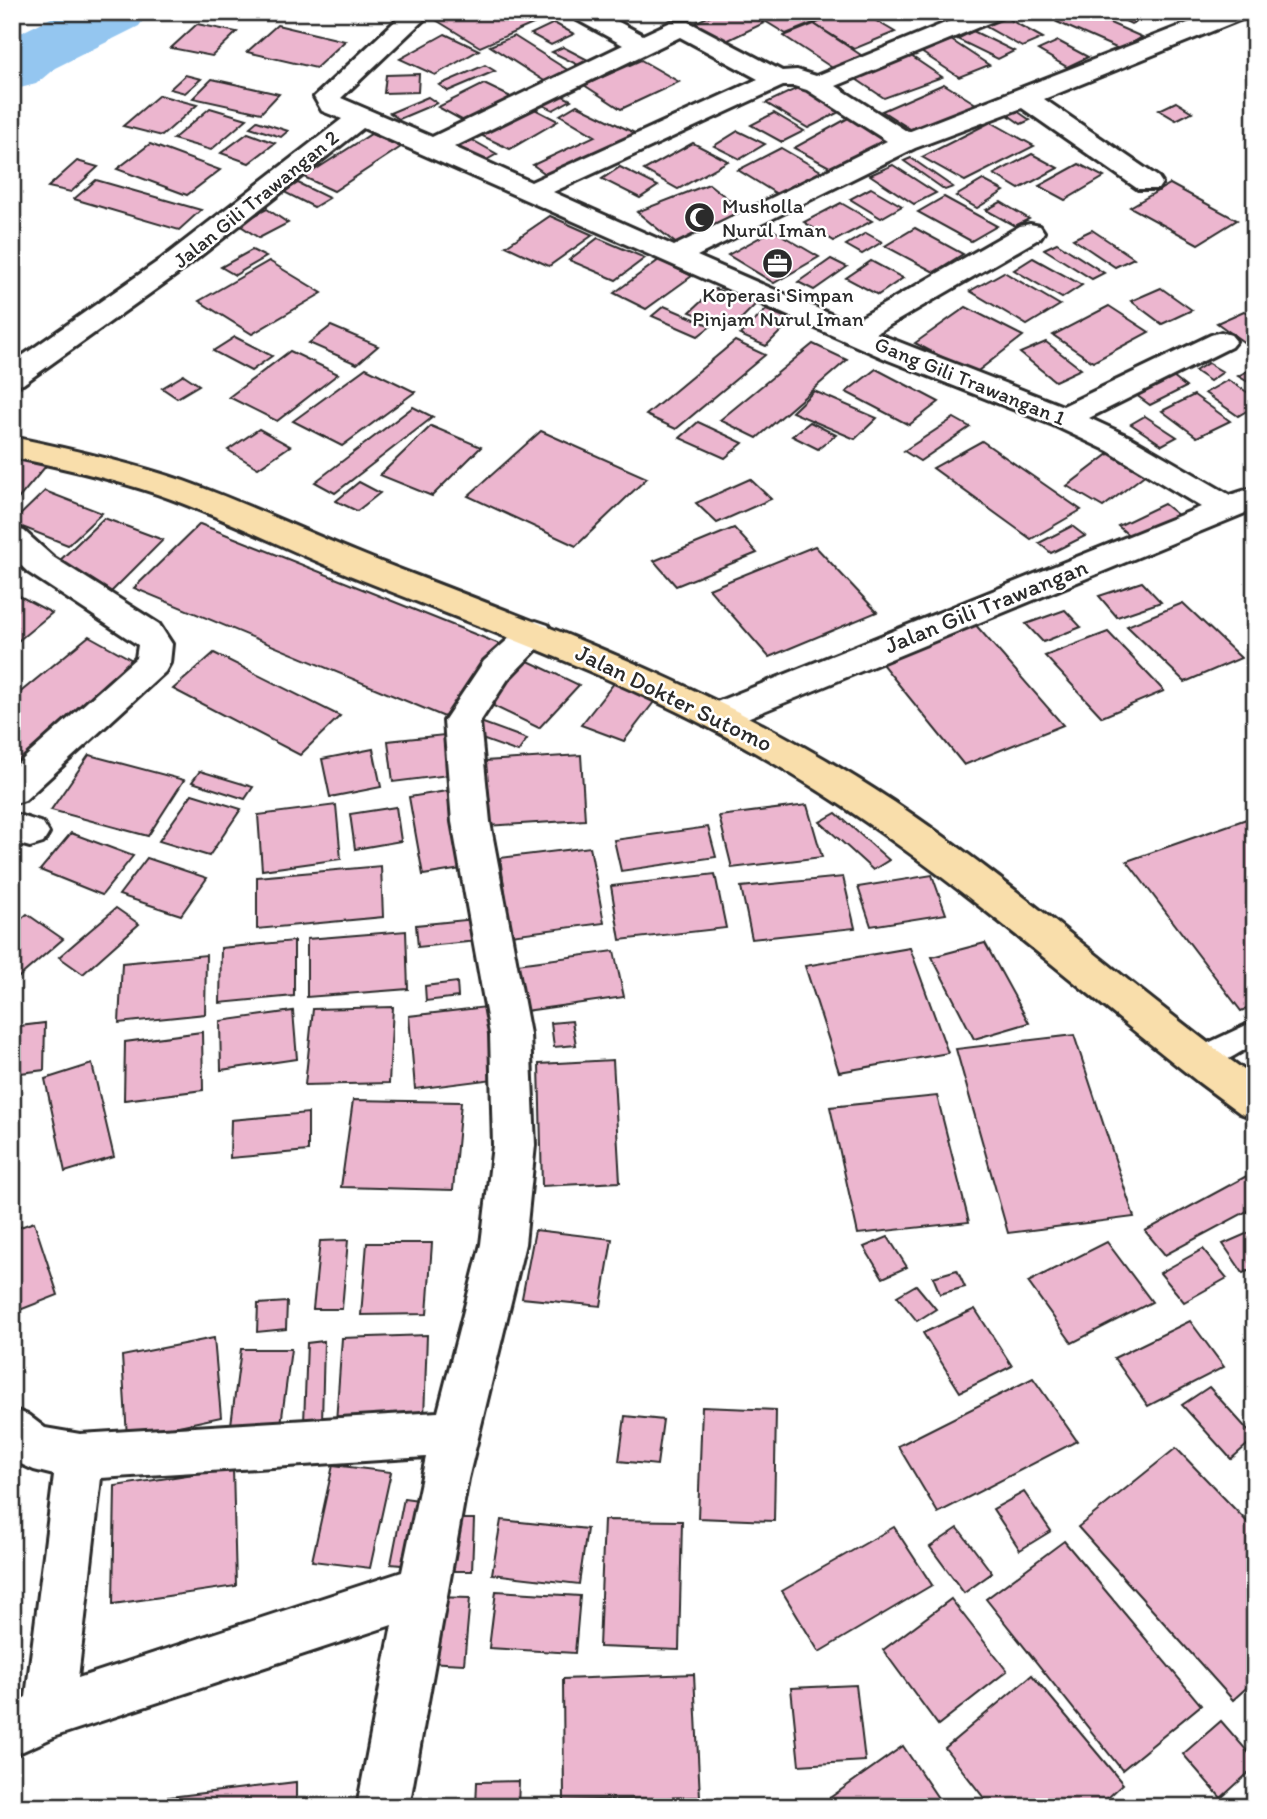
<svg xmlns="http://www.w3.org/2000/svg" width="1267" height="1819" font-family="Itim,sans-serif">
  <rect width="100%" height="100%" fill="#fff"/>
  <filter id="ink" filterUnits="userSpaceOnUse"><feTurbulence type="fractalNoise" baseFrequency=".0143" numOctaves="2"/><feDisplacementMap in="SourceGraphic" scale="14" xChannelSelector="R" yChannelSelector="G"/><feConvolveMatrix kernelMatrix="1 2 1 2 8 2 1 2 1" color-interpolation-filters="sRGB"/></filter>
  <g filter="url(#ink)">
    <g fill="none" stroke-linecap="round" stroke-linejoin="round">
      <polygon fill="#94c6f0" fill-rule="evenodd" points="63,12 149,12 139,26 55,68 36,84 12,90 12,37"/>
    </g>
    <g fill="#ecb6cf" stroke="#2b2b2b" stroke-width="2">
      <polygon points="455,12 553,12 556,14 480,47 436,20"/>
      <polygon points="718,12 744,12 764,23 720,44 688,26"/>
      <polygon points="750,12 820,12 828,17 786,34"/>
      <polygon points="845,12 861,12 895,32 854,49 814,24"/>
      <polygon points="1073,12 1085,12 1142,37 1121,50 1057,22"/>
      <polygon points="1107,12 1156,12 1131,24"/>
      <polygon points="1003,16 1043,38 1022,47 983,25"/>
      <polygon points="554,23 574,34 551,45 531,34"/>
      <polygon points="197,24 237,32 212,56 171,48"/>
      <polygon points="814,24 864,57 834,69 784,36"/>
      <polygon points="277,25 345,41 316,68 247,52"/>
      <polygon points="973,31 1014,51 998,59 957,39"/>
      <polygon points="445,34 479,50 435,75 400,59"/>
      <polygon points="514,36 574,74 549,84 490,46"/>
      <polygon points="951,40 989,65 959,77 921,52"/>
      <polygon points="1058,41 1088,57 1067,67 1038,50"/>
      <polygon points="563,47 588,60 578,65 552,52"/>
      <polygon points="908,54 942,77 884,98 850,75"/>
      <polygon points="641,60 679,82 621,109 584,85"/>
      <polygon points="485,65 495,71 448,91 439,85"/>
      <polygon points="419,74 418,92 384,93 386,75"/>
      <polygon points="185,75 201,79 185,93 170,89"/>
      <polygon points="212,79 279,94 261,113 193,98"/>
      <polygon points="484,84 517,100 471,125 438,107"/>
      <polygon points="944,84 976,104 915,132 882,111"/>
      <polygon points="804,85 847,108 808,128 766,103"/>
      <polygon points="553,91 571,100 553,110 534,101"/>
      <polygon points="159,95 197,105 162,136 123,126"/>
      <polygon points="428,97 437,103 399,119 390,113"/>
      <polygon points="1176,102 1192,112 1176,120 1159,110"/>
      <polygon points="525,104 558,121 510,149 476,133"/>
      <polygon points="577,105 643,137 553,179 533,165 595,136 560,115"/>
      <polygon points="210,108 247,119 211,150 173,139"/>
      <polygon points="1017,111 1030,120 1021,124 1008,115"/>
      <polygon points="774,113 804,131 782,142 751,125"/>
      <polygon points="852,116 897,140 839,172 794,148"/>
      <polygon points="257,121 288,131 281,137 250,127"/>
      <polygon points="991,122 1034,146 965,181 922,157"/>
      <polygon points="738,131 765,144 740,159 714,146"/>
      <polygon points="248,133 275,143 249,163 221,153"/>
      <polygon points="371,134 401,147 334,191 304,177"/>
      <polygon points="467,137 497,154 481,163 451,145"/>
      <polygon points="693,143 728,161 678,189 644,170"/>
      <polygon points="150,144 220,170 187,195 117,169"/>
      <polygon points="781,148 826,174 782,197 738,170"/>
      <polygon points="1032,154 1058,168 1019,189 994,174"/>
      <polygon points="911,158 953,187 945,190 904,161"/>
      <polygon points="77,161 98,167 71,192 48,187"/>
      <polygon points="1079,164 1104,177 1065,200 1039,186"/>
      <polygon points="893,165 936,193 914,204 870,175"/>
      <polygon points="620,167 658,186 640,198 602,179"/>
      <polygon points="96,180 201,210 179,230 74,199"/>
      <polygon points="983,180 1004,191 977,208 956,196"/>
      <polygon points="298,183 329,198 314,207 284,192"/>
      <polygon points="709,184 751,217 679,246 637,212"/>
      <polygon points="1170,184 1237,220 1198,244 1130,207"/>
      <polygon points="871,188 902,206 881,218 850,199"/>
      <polygon points="944,197 997,226 971,241 918,212"/>
      <polygon points="1001,202 1029,219 1015,226 986,210"/>
      <polygon points="841,203 872,221 834,241 804,222"/>
      <polygon points="267,209 288,223 259,238 238,224"/>
      <polygon points="550,216 593,235 549,266 506,246"/>
      <polygon points="915,228 963,254 934,272 885,246"/>
      <polygon points="773,230 819,257 774,283 728,255"/>
      <polygon points="1092,230 1134,258 1115,267 1073,239"/>
      <polygon points="866,233 882,242 862,254 846,245"/>
      <polygon points="598,238 645,258 616,280 569,260"/>
      <polygon points="1057,243 1104,273 1092,279 1044,249"/>
      <polygon points="252,250 266,257 235,275 221,267"/>
      <polygon points="1033,258 1082,285 1062,298 1014,270"/>
      <polygon points="831,259 847,267 814,290 798,282"/>
      <polygon points="659,260 692,276 646,309 614,293"/>
      <polygon points="269,261 322,293 252,334 199,301"/>
      <polygon points="871,261 903,278 878,295 846,278"/>
      <polygon points="1004,272 1060,305 1027,325 970,291"/>
      <polygon points="1161,288 1192,310 1162,324 1131,301"/>
      <polygon points="715,289 756,304 732,328 690,312"/>
      <polygon points="664,306 711,326 698,336 652,316"/>
      <polygon points="1109,306 1149,332 1093,362 1053,335"/>
      <polygon points="966,307 1023,336 974,374 915,343"/>
      <polygon points="766,310 792,320 766,346 740,335"/>
      <polygon points="1244,311 1255,318 1255,338 1245,343 1217,323"/>
      <polygon points="331,326 378,346 357,364 309,343"/>
      <polygon points="235,337 272,356 251,371 213,351"/>
      <polygon points="735,341 765,355 676,429 646,415"/>
      <polygon points="1046,342 1081,369 1055,381 1020,353"/>
      <polygon points="813,344 847,360 757,438 720,420"/>
      <polygon points="290,351 338,374 277,421 229,397"/>
      <polygon points="1208,363 1223,372 1210,381 1195,371"/>
      <polygon points="1255,367 1255,386 1238,376"/>
      <polygon points="366,368 415,392 342,446 293,421"/>
      <polygon points="876,369 939,402 909,425 846,392"/>
      <polygon points="184,375 199,385 177,398 162,388"/>
      <polygon points="1173,377 1186,387 1150,405 1136,395"/>
      <polygon points="1228,380 1255,397 1255,406 1238,416 1205,393"/>
      <polygon points="814,391 877,418 855,439 792,412"/>
      <polygon points="1194,395 1230,421 1197,437 1162,411"/>
      <polygon points="413,407 433,417 335,493 315,482"/>
      <polygon points="1145,416 1177,437 1162,445 1131,424"/>
      <polygon points="954,418 970,427 920,461 904,451"/>
      <polygon points="698,422 743,443 725,458 680,438"/>
      <polygon points="810,422 836,435 818,449 792,436"/>
      <polygon points="431,426 481,447 432,496 380,475"/>
      <polygon points="259,429 290,446 258,468 228,450"/>
      <polygon points="541,431 647,478 576,546 468,496"/>
      <polygon points="982,441 1081,510 1031,539 933,468"/>
      <polygon points="1118,447 1155,467 1103,507 1067,486"/>
      <polygon points="25,454 51,460 14,504 12,469"/>
      <polygon points="750,479 771,499 717,523 696,503"/>
      <polygon points="359,482 380,493 357,511 336,501"/>
      <polygon points="45,491 102,513 68,545 12,523"/>
      <polygon points="1164,504 1179,516 1133,539 1118,526"/>
      <polygon points="104,518 163,540 110,593 50,570"/>
      <polygon points="200,524 507,647 447,718 134,588"/>
      <polygon points="1072,526 1085,536 1051,553 1039,543"/>
      <polygon points="734,528 757,553 676,586 654,561"/>
      <polygon points="815,546 877,612 769,657 709,589"/>
      <polygon points="1142,582 1161,602 1117,617 1099,596"/>
      <polygon points="12,592 52,613 12,646"/>
      <polygon points="1183,603 1241,658 1185,682 1127,626"/>
      <polygon points="1065,610 1081,627 1043,642 1026,624"/>
      <polygon points="974,623 1063,725 964,765 878,659"/>
      <polygon points="1108,632 1164,691 1102,717 1045,656"/>
      <polygon points="89,636 143,666 12,775 12,699"/>
      <polygon points="214,653 340,716 300,755 173,689"/>
      <polygon points="524,659 579,685 539,728 483,701"/>
      <polygon points="615,682 657,698 624,741 581,725"/>
      <polygon points="475,720 527,739 518,752 465,733"/>
      <polygon points="444,735 449,775 393,782 388,741"/>
      <polygon points="373,749 381,787 330,797 322,759"/>
      <polygon points="89,755 184,780 148,836 51,810"/>
      <polygon points="581,755 585,820 486,826 484,761"/>
      <polygon points="200,771 253,787 245,799 192,782"/>
      <polygon points="453,790 468,868 423,875 409,797"/>
      <polygon points="192,794 241,809 209,856 159,841"/>
      <polygon points="336,805 341,859 262,870 258,815"/>
      <polygon points="807,805 822,857 732,868 719,816"/>
      <polygon points="396,807 401,841 355,849 350,814"/>
      <polygon points="836,813 889,860 873,870 820,822"/>
      <polygon points="1255,816 1255,1005 1241,1011 1127,861"/>
      <polygon points="708,827 716,857 621,871 614,840"/>
      <polygon points="71,833 133,856 102,895 40,870"/>
      <polygon points="590,847 604,923 511,935 500,858"/>
      <polygon points="147,858 207,878 181,915 119,895"/>
      <polygon points="381,866 383,917 257,929 257,877"/>
      <polygon points="715,874 726,928 620,940 611,886"/>
      <polygon points="932,875 946,914 871,926 858,887"/>
      <polygon points="843,877 855,928 752,939 741,887"/>
      <polygon points="116,908 139,924 83,974 59,957"/>
      <polygon points="27,914 63,939 12,983 12,927"/>
      <polygon points="475,919 477,941 418,947 416,925"/>
      <polygon points="406,931 408,989 307,997 307,939"/>
      <polygon points="294,941 294,996 220,1003 221,948"/>
      <polygon points="985,943 1029,1023 974,1039 932,957"/>
      <polygon points="910,948 948,1053 839,1072 805,966"/>
      <polygon points="614,951 624,997 525,1011 517,964"/>
      <polygon points="206,955 205,1014 119,1023 122,963"/>
      <polygon points="457,982 458,997 426,1001 425,986"/>
      <polygon points="393,1007 389,1083 305,1085 313,1009"/>
      <polygon points="486,1007 494,1079 415,1089 409,1016"/>
      <polygon points="293,1011 297,1059 221,1070 220,1021"/>
      <polygon points="572,1021 576,1045 554,1047 551,1023"/>
      <polygon points="45,1023 44,1070 12,1074 12,1027"/>
      <polygon points="202,1032 203,1090 124,1100 125,1042"/>
      <polygon points="1074,1035 1134,1217 1008,1233 956,1049"/>
      <polygon points="613,1060 620,1182 542,1186 539,1064"/>
      <polygon points="92,1064 114,1157 65,1172 45,1079"/>
      <polygon points="937,1096 969,1222 858,1234 830,1107"/>
      <polygon points="353,1100 461,1102 453,1190 341,1187"/>
      <polygon points="308,1113 308,1151 230,1158 231,1120"/>
      <polygon points="1254,1172 1255,1207 1165,1255 1145,1231"/>
      <polygon points="34,1222 58,1295 12,1313 12,1230"/>
      <polygon points="535,1230 612,1239 601,1306 522,1298"/>
      <polygon points="1255,1230 1255,1268 1243,1273 1223,1244"/>
      <polygon points="888,1237 907,1267 883,1278 864,1247"/>
      <polygon points="348,1240 342,1309 313,1309 320,1241"/>
      <polygon points="1107,1242 1152,1302 1072,1343 1028,1282"/>
      <polygon points="367,1243 432,1243 427,1314 361,1315"/>
      <polygon points="1203,1249 1227,1278 1184,1302 1160,1273"/>
      <polygon points="957,1270 965,1287 940,1294 933,1277"/>
      <polygon points="916,1285 936,1309 917,1321 897,1296"/>
      <polygon points="287,1302 286,1329 257,1332 258,1304"/>
      <polygon points="975,1309 1012,1366 960,1392 923,1333"/>
      <polygon points="1190,1321 1224,1367 1148,1406 1114,1358"/>
      <polygon points="427,1335 424,1418 336,1422 342,1338"/>
      <polygon points="214,1338 221,1417 127,1437 122,1356"/>
      <polygon points="324,1341 322,1422 304,1423 307,1343"/>
      <polygon points="241,1349 291,1349 280,1432 230,1432"/>
      <polygon points="1033,1378 1077,1441 938,1513 898,1446"/>
      <polygon points="1209,1387 1255,1438 1231,1459 1182,1405"/>
      <polygon points="702,1407 776,1410 774,1521 698,1518"/>
      <polygon points="625,1416 663,1420 657,1465 619,1461"/>
      <polygon points="1176,1448 1255,1530 1255,1680 1233,1700 1078,1527"/>
      <polygon points="333,1465 391,1472 370,1568 312,1561"/>
      <polygon points="233,1468 236,1586 113,1604 115,1486"/>
      <polygon points="1024,1492 1051,1531 1020,1550 993,1509"/>
      <polygon points="404,1498 434,1502 423,1567 391,1564"/>
      <polygon points="443,1519 474,1519 472,1571 440,1571"/>
      <polygon points="501,1520 587,1529 579,1584 492,1574"/>
      <polygon points="604,1520 682,1521 679,1650 599,1647"/>
      <polygon points="894,1527 932,1585 819,1652 782,1591"/>
      <polygon points="958,1528 992,1573 964,1593 930,1547"/>
      <polygon points="1064,1541 1201,1705 1122,1770 986,1599"/>
      <polygon points="496,1591 580,1596 575,1653 489,1648"/>
      <polygon points="432,1597 470,1598 464,1664 426,1662"/>
      <polygon points="951,1599 1007,1671 938,1725 883,1650"/>
      <polygon points="694,1674 700,1797 564,1801 563,1679"/>
      <polygon points="1032,1675 1123,1784 1098,1807 991,1807 945,1748"/>
      <polygon points="856,1685 865,1761 799,1765 791,1688"/>
      <polygon points="1221,1721 1255,1760 1255,1767 1221,1798 1183,1754"/>
      <polygon points="903,1746 944,1807 817,1807"/>
      <polygon points="519,1781 518,1807 476,1807 477,1782"/>
      <polygon points="296,1782 296,1807 162,1807 162,1798"/>
    </g>
    <g fill="none" stroke-linecap="round" stroke-linejoin="round">
      <defs>
        <path id="service" d="M1255 1021V1044C1237 1053 1209 1075 1189 1068L1185 1060 1189 1052Z"/>
        <g id="minor">
          <path d="M405 12H432L341 98 432 137 623 45 572 17 569 12H600L643 35 671 22H689L782 71 797 70 816 76 972 12H1006L1003 17 836 86 908 132 1216 12H1250L1247 17 1044 99 1158 177 1162 183 1158 189H1138L1022 108 915 148 697 256 851 323 1020 226 1030 224 1040 226 1044 232 1040 238 876 333 1063 406 1211 335 1221 332 1231 335 1236 341 1231 347 1089 418 1130 437 1230 495 1255 487V509L730 725 717 729 704 725 699 716 704 707 1201 507 1108 451 1053 425 888 360 363 128 180 272 23 384 12 386V363L160 260 342 119 322 111 314 97ZM680 37 758 79 531 182 454 147ZM783 86H794L807 90 887 141 674 246 553 192Z"/>
          <polygon points="12,528 24,531 53,557 159,624 172,644 170,663 165,672 25,800 12,804 12,769 136,658 138,645 29,573 12,557"/>
          <path d="M536 621 548 625 553 633 508 679 480 722 490 822 530 1034 535 1145 525 1244 468 1479 409 1807H357L392 1625 56 1736 12 1756V1704L26 1697 54 1475 34 1470 12 1460V1409L28 1415 45 1428 80 1434 438 1412 481 1244 493 1145 490 1034 452 822 444 721 484 661 524 625ZM426 1457 402 1572 78 1678 101 1478Z"/>
          <polygon points="12,813 43,823 49,833 43,843 30,847 12,842"/>
        </g>
        <path id="primary" d="M12 437C70 449 128 462 184 481 251 505 315 536 381 562 562 632 731 694 894 802 1020 886 1132 989 1255 1078V1119L1240 1113 1197 1081C1062 975 934 859 785 770 648 687 500 635 352 576 286 549 223 517 157 494 110 478 61 467 12 457Z"/>
      </defs>
      <use href="#service" stroke="#2b2b2b" stroke-width="6"/>
      <use href="#minor" stroke="#2b2b2b" stroke-width="6"/>
      <use href="#primary" stroke="#2b2b2b" stroke-width="6"/>
      <use href="#service" fill="#fff" fill-rule="evenodd"/>
      <use href="#minor" fill="#fff" fill-rule="evenodd"/>
      <use href="#primary" fill="#f9deab" fill-rule="evenodd"/>
    </g>
  </g>
  <defs>
    <symbol id="mosque-disc" viewBox="-11 -11 22 22"><circle r="9.5" fill="#2b2b2b" stroke="#fff"/><path d="M3.5-4.9A6 6 0 1 0 3.5 4.9A5 5 0 1 1 3.5-4.9Z" fill="#fff"/></symbol>
    <symbol id="office-disc" viewBox="-11 -11 22 22"><circle r="9.5" fill="#2b2b2b" stroke="#fff"/><path d="M-6-3h4V-5.5h4V-3h4V5H-6ZM-1-4.5V-3h2v-1.5ZM-6 0V1H6V0Z" fill="#fff"/></symbol>
  </defs>
  <g fill-rule="evenodd">
    <use href="#mosque-disc" x="682" y="200" width="35" height="35"/>
    <use href="#office-disc" x="760" y="246" width="35" height="35"/>
  </g>
  <g text-anchor="middle" stroke-width="5" stroke-linejoin="round" paint-order="stroke">
    <g font-size="21" fill="#2b2b2b" stroke="#fff">
      <text transform="translate(256 199) rotate(-39)" y="7">Jalan Gili Trawangan 2</text>
      <text transform="translate(970 381) rotate(22)" y="7">Gang Gili Trawangan 1</text>
    </g>
    <g font-size="21" fill="#2b2b2b" stroke="#fff" text-anchor="start">
      <text x="722" y="213">Musholla<tspan x="722" dy="24">Nurul Iman</tspan></text>
      <text x="778" y="302" text-anchor="middle">Koperasi Simpan<tspan x="778" dy="24">Pinjam Nurul Iman</tspan></text>
    </g>
    <g font-size="24" fill="#2b2b2b" stroke="#fff">
      <text transform="translate(986 606) rotate(-22)" y="8">Jalan Gili Trawangan</text>
      <text transform="translate(674 698) rotate(26)" y="8">Jalan Dokter Sutomo</text>
    </g>
  </g>
  <rect width="1267" height="1819" fill="none" stroke="#fff" stroke-width="42"/>
  <rect x="21" y="21" width="1225" height="1777" fill="none" stroke="#2b2b2b" stroke-width="2.5" filter="url(#ink)"/>
</svg>
